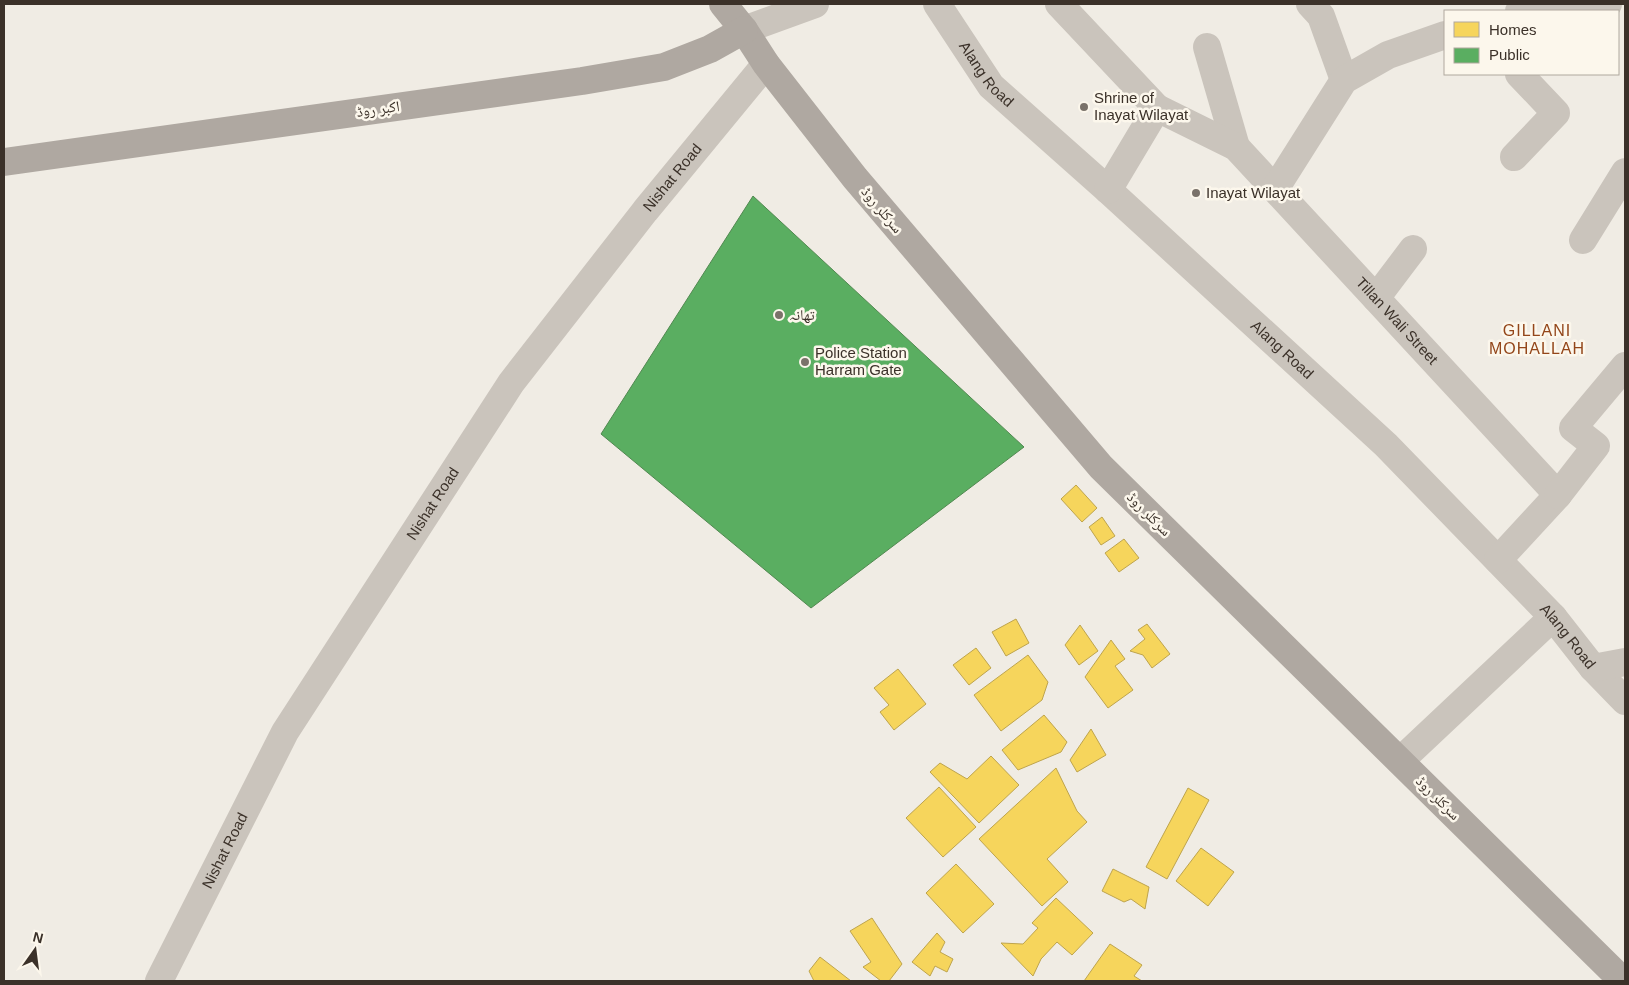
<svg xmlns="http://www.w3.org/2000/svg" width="1629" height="985" font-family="Arial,'Noto Naskh Arabic',sans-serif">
  <rect width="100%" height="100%" fill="#f0ece4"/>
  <g fill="#f6d55c" stroke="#bea44d">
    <polygon points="1076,485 1097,508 1082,522 1061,499"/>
    <polygon points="1102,517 1115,536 1101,545 1089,527"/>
    <polygon points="1124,539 1139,558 1119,572 1105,553"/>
    <polygon points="1016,619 1029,643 1006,656 992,632"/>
    <polygon points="1147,624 1170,654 1152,668 1143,655 1130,651 1145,639 1138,630"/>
    <polygon points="1080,625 1098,651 1079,665 1065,645"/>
    <polygon points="1111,640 1125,659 1115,666 1133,690 1108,708 1085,677"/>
    <polygon points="976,648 991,668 969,685 953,665"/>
    <polygon points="1028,655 1048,682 1042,700 1001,731 974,695"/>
    <polygon points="898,669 926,704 894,730 880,712 889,705 874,688"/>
    <polygon points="1044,715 1067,742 1061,752 1018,770 1002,750"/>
    <polygon points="1091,729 1106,755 1077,772 1070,760"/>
    <polygon points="991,756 1019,785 979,823 930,772 940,763 967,779"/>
    <polygon points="1056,768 1077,811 1087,822 1047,859 1068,882 1042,906 979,839"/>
    <polygon points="939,787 976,827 943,857 906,818"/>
    <polygon points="1188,788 1209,800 1167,879 1146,867"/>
    <polygon points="1201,848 1234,872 1208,906 1176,881"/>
    <polygon points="956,864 994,904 963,933 926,893"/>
    <polygon points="1113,869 1149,887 1145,909 1131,899 1124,902 1102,891"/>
    <polygon points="1056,898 1093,933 1072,955 1057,942 1041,959 1033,976 1001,943 1023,944 1038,928 1032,923"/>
    <polygon points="872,918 902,964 889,981 881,981 863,967 871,962 850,931"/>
    <polygon points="937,933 945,942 940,952 953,959 947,972 935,966 930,976 912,962"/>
    <polygon points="1110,944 1142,965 1134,976 1142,981 1084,981"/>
    <polygon points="820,957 851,981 814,981 809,971"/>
  </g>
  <polygon fill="#5aae61" stroke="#518850" points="753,196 1024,447 811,608 601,434"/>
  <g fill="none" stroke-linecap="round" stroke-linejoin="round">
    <g stroke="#cac4bc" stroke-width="28">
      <path id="s1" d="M937 4 991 86 1108 190 1386 445 1553 617 1593 668 1625 701"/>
      <polyline points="1059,4 1157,108 1108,190"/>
      <polyline points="1310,4 1321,16 1344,80"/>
      <polyline points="1519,11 1550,5 1608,4"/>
      <polyline points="744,30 815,4"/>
      <polyline points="1207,47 1236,147"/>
      <path id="s2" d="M1157 108 1236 147 1558 495 1498 560"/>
      <polyline points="1514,157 1556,113 1519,74"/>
      <polyline points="1275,189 1344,80 1388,55 1445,35"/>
      <polyline points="1583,240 1625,172"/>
      <polyline points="1376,298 1413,249"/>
      <polyline points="1558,495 1596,446 1573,428 1625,366"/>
      <polyline points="1593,668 1625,662"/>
      <polyline points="1400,761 1553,617"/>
      <path id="s3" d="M159 981 285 732 511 383 645 211 766 64"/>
    </g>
    <g stroke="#afa8a1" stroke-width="28">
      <polyline points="723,4 744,30 766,64 855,178 1101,467 1623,981"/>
      <polyline points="4,162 582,81 664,67 710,49 744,30"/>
    </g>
  </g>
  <g fill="#7a726a" stroke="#fcf7ec" stroke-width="2">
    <circle cx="1084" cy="107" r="5"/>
    <circle cx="1196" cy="193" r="5"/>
    <circle cx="779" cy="315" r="5"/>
    <circle cx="805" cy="362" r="5"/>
  </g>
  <g text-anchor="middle" stroke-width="5" stroke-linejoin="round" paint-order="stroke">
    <g font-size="15" fill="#3b3129" stroke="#fcf7ec">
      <text dy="5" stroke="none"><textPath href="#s1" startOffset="86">Alang Road</textPath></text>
      <text transform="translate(378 109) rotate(-8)" y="5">اکبر روڈ</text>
      <text dy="5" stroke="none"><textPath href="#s3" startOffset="956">Nishat Road</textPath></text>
      <text transform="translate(882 210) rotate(50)" y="5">سرکلر روڈ</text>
      <text dy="5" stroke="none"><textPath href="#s2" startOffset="325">Tillan Wali Street</textPath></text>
      <text dy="5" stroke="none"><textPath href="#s1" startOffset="491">Alang Road</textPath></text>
      <text dy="5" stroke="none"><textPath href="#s3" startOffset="551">Nishat Road</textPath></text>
      <text transform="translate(1149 514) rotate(45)" y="5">سرکلر روڈ</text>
      <text dy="5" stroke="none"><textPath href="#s1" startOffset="896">Alang Road</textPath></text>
      <text transform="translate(1438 798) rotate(45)" y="5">سرکلر روڈ</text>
      <text dy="5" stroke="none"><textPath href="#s3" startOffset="146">Nishat Road</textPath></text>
    </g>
    <g font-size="15" fill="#3b3129" stroke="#fcf7ec" text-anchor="start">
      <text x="1094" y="103">Shrine of<tspan x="1094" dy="17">Inayat Wilayat</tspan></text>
      <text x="1206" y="198">Inayat Wilayat</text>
      <text x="789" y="320">تھانہ</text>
      <text x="815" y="358">Police Station<tspan x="815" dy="17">Harram Gate</tspan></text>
    </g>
    <g font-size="16" letter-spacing="1" fill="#93461a" stroke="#fcf7ec">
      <text x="1537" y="336">GILLANI<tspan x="1537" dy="18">MOHALLAH</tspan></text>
    </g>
  </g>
  <rect width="1629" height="985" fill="none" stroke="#3b3129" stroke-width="10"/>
  <rect x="1444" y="10" width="175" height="65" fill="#fcf7ec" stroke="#afa89e"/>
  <rect x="1454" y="22" width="25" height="15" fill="#f6d55c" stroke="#afa89e"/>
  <text x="1489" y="35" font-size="15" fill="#3b3129">Homes</text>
  <rect x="1454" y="48" width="25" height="15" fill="#5aae61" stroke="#afa89e"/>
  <text x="1489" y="60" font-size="15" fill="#3b3129">Public</text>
  <g transform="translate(35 950) rotate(14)" stroke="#fcf7ec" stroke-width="4" paint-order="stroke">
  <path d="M0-4L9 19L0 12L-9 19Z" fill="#3b3129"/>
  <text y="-8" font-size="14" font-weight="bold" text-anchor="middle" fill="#3b3129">N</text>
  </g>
</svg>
